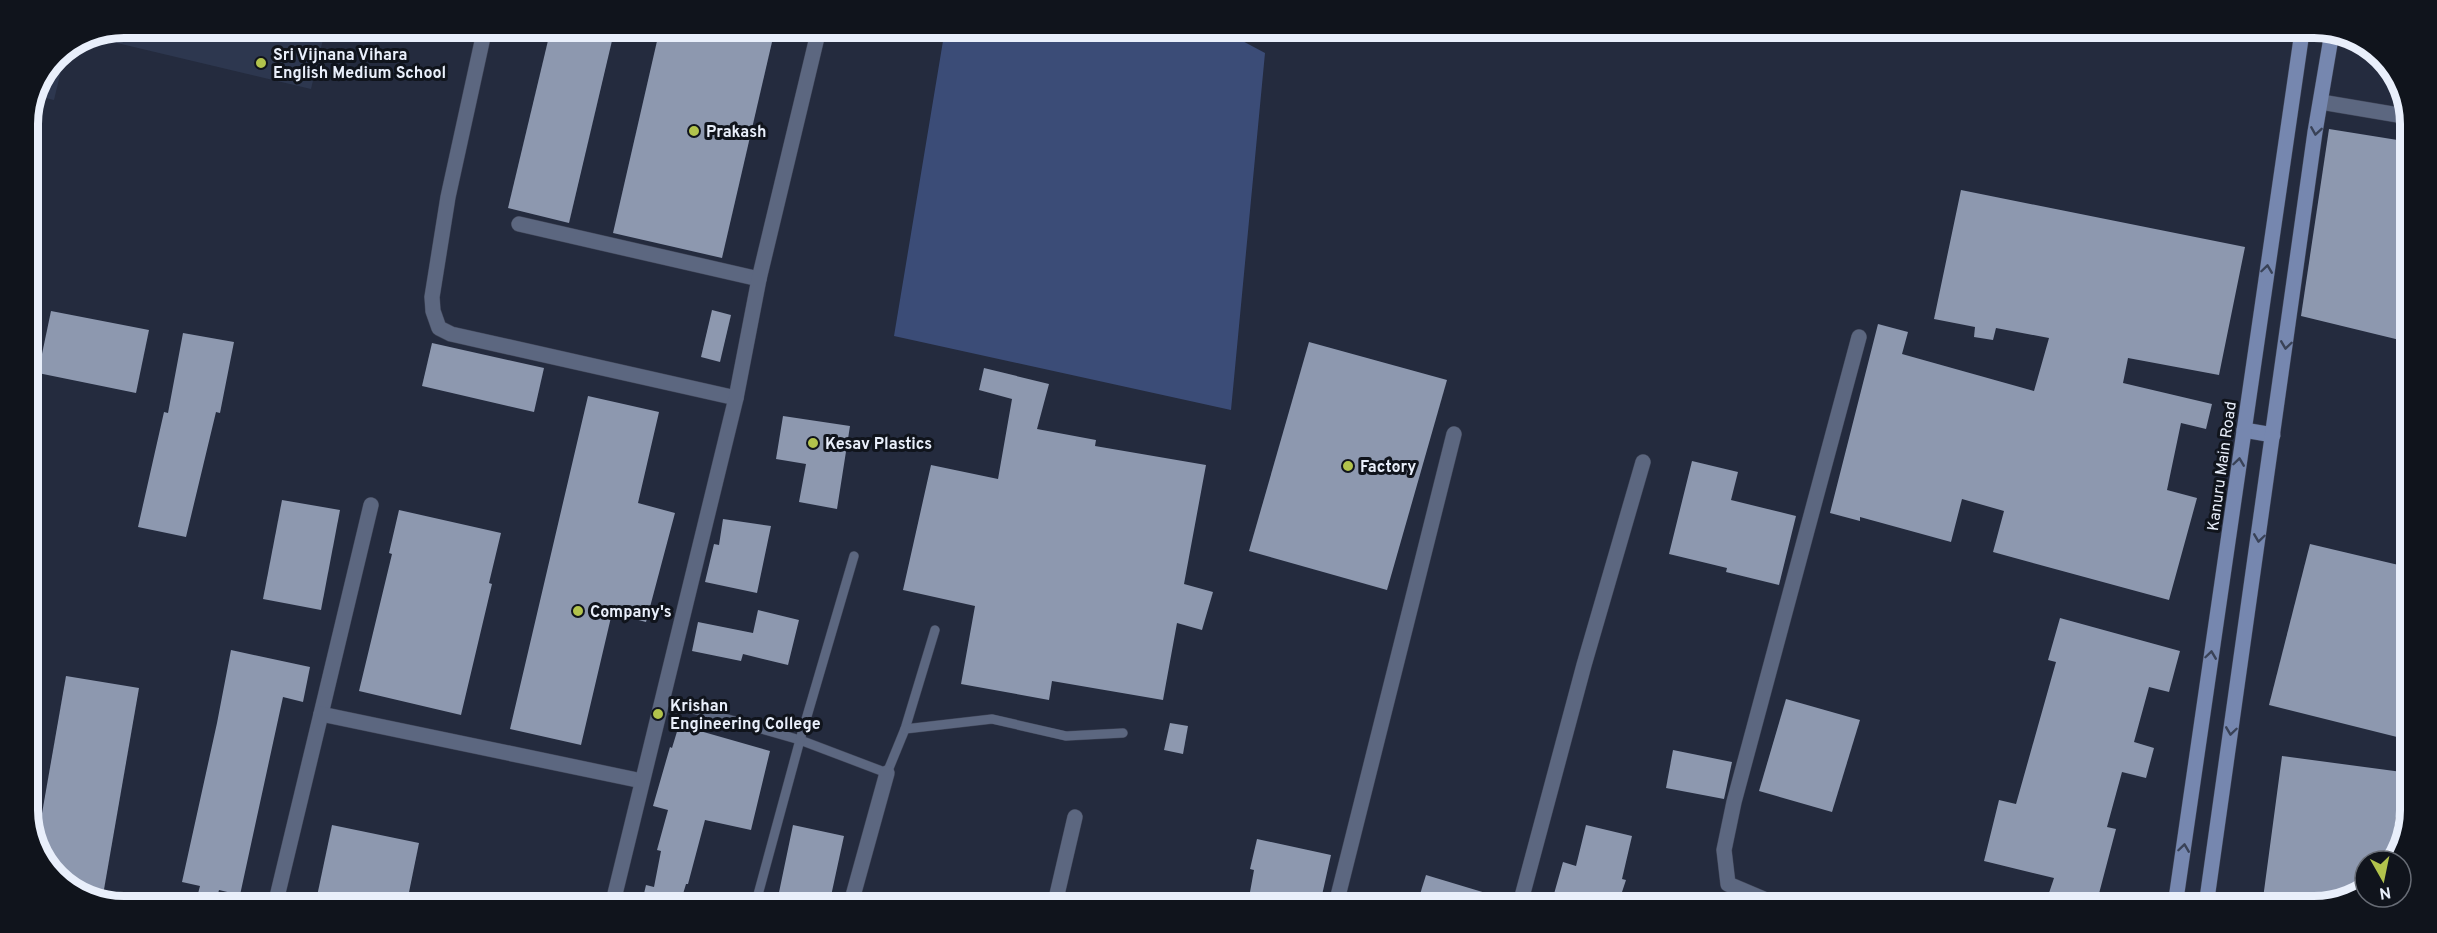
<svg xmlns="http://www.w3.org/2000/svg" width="2437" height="933" font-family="Overpass,sans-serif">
  <rect width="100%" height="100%" fill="#242b3e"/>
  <g fill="#2d374f">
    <polygon points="123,27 326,27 311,89 96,38"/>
    <polygon points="66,50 54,100 37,96 55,55"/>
  </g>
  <polygon fill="#3b4c77" points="945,29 1018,29 1053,34 1054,29 1222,30 1265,53 1231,410 894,336"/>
  <g fill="#8d98af">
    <polygon points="551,28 615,28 569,223 508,208"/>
    <polygon points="660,28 775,29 722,258 613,233"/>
    <polygon points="2329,129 2410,142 2408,342 2301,316"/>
    <polygon points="1961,190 2245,247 2219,375 2128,358 2123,383 2212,404 2206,429 2181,423 2167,490 2197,498 2169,600 1993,552 2004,511 1962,499 1951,542 1860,517 1860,521 1830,513 1878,324 1908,332 1902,354 2034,391 2049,338 1996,328 1993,340 1974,337 1975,327 1934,319"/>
    <polygon points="712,310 731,315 720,362 701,357"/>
    <polygon points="51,311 149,330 136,393 38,373"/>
    <polygon points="183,333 234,342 220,413 216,412 186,537 138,527 164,412 168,413"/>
    <polygon points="1309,342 1447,380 1387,590 1249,551"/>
    <polygon points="432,343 544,368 534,412 422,386"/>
    <polygon points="984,368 1049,384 1037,429 1096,440 1095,446 1206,465 1184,584 1213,592 1202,630 1177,623 1163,700 1052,681 1049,700 961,684 975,606 903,590 931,465 998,479 1012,399 979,390"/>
    <polygon points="588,396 659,412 638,503 675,513 646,622 612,613 581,745 510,729"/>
    <polygon points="783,416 850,426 837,509 799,502 806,464 776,459"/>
    <polygon points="1692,461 1738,472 1731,500 1796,516 1779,585 1726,572 1727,568 1669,554"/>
    <polygon points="282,500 340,510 321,610 263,599"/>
    <polygon points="399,510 501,533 489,583 492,584 461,715 359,691 392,554 389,553"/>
    <polygon points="723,519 771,526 757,593 705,582 714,544 719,545"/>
    <polygon points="2310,544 2407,567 2405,739 2269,705"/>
    <polygon points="758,610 799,620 788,665 743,654 741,661 692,651 698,622 753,633"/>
    <polygon points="2060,618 2180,651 2169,692 2149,687 2134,742 2154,748 2146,778 2122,772 2107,827 2116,829 2096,905 2045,905 2054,878 1984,861 1999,800 2016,804 2056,662 2048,660"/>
    <polygon points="231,650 310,667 303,702 283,697 240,895 219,890 216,901 196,901 200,886 182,882 217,723"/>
    <polygon points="66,676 139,688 102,901 92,901 47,868 37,842"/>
    <polygon points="1786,699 1860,720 1832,812 1759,791"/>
    <polygon points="1170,723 1188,726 1183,754 1164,750"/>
    <polygon points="679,725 770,751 751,830 705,820 688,884 686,884 683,894 691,896 690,902 642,902 646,885 654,887 661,851 657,850 668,810 653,806 670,747 672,748"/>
    <polygon points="1673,750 1732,762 1724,799 1666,788"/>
    <polygon points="2282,756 2402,772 2390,861 2365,861 2365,890 2314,906 2262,906"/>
    <polygon points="332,825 419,843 407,902 316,901"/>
    <polygon points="793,825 844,836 831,896 827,895 826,902 777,902"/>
    <polygon points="1586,825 1632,836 1622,879 1626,880 1618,904 1564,904 1552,901 1563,862 1576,866"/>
    <polygon points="1257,839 1331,855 1320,904 1248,903 1254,870 1250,869"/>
    <polygon points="1426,875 1509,900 1509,904 1417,904"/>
  </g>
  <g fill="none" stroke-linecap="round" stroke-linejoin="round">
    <defs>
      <g id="service">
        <polyline points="662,700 800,740 887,773 905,729 935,630"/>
        <polyline points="905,729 992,719 1066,736 1123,733"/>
        <polyline points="756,902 800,740 854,556"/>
      </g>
      <g id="minor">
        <polyline points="485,28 448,197 432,297 433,311 439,328 451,334 736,398"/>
        <polyline points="2321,102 2410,117"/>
        <polyline points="519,224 759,279"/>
        <polyline points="321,714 371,505"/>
        <polyline points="276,901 321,714 642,781"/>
        <polyline points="613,902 736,398 759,279 819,29"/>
        <polyline points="851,903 887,773"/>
        <polyline points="1055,903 1075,817"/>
        <polyline points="1336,904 1454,434"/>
        <polyline points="1520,904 1584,665 1643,462"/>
        <polyline points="1778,905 1728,884 1724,850 1734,802 1859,337"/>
      </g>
      <g id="secondary">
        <polyline points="2244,430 2273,435"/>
        <polyline points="2175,906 2302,32"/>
        <polyline points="2206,906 2315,132 2332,32"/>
      </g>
    </defs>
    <use href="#service" stroke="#404658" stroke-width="10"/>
    <use href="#minor" stroke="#404658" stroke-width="16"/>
    <use href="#secondary" stroke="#404658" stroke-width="16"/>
    <use href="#service" stroke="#5c6780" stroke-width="9"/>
    <use href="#minor" stroke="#5c6780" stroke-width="15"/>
    <use href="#secondary" stroke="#7687af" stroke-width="15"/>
  </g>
  <defs><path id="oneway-chevron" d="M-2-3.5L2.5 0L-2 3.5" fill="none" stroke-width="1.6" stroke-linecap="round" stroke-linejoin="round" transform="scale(1.5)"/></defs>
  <g stroke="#394257">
    <use href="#oneway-chevron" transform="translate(2316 131) rotate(99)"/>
    <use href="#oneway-chevron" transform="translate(2267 269) rotate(-82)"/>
    <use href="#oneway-chevron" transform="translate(2286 345) rotate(98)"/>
    <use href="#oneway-chevron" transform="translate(2239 462) rotate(-82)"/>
    <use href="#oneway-chevron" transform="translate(2259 538) rotate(98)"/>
    <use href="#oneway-chevron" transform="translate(2211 655) rotate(-82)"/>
    <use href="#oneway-chevron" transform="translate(2231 731) rotate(98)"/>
    <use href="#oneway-chevron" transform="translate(2184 848) rotate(-82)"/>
  </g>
  <g fill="#b2c34c" stroke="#10141c" stroke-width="2">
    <circle cx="261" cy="63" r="6"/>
    <circle cx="694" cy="131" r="6"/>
    <circle cx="813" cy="443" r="6"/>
    <circle cx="1348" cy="466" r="6"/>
    <circle cx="578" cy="611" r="6"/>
    <circle cx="658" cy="714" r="6"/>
  </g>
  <g text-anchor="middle" stroke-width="6" stroke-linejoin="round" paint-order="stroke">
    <g font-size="16" font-weight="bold" fill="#e9effb" stroke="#10141c" text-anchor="start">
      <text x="273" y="60">Sri Vijnana Vihara<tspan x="273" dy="18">English Medium School</tspan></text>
      <text x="706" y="137">Prakash</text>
      <text x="825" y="449">Kesav Plastics</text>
      <text x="1360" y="472">Factory</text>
      <text x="590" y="617">Company's</text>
      <text x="670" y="711">Krishan<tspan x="670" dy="18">Engineering College</tspan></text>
    </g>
    <g font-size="16" fill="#e9effb" stroke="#10141c">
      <text transform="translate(2221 466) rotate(-82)" y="6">Kanuru Main Road</text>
    </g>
  </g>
  <path d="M0 0H2437V933H0ZM124 38H2314A86 86 0 0 1 2400 124V810A86 86 0 0 1 2314 896H124A86 86 0 0 1 38 810V124A86 86 0 0 1 124 38Z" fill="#10141c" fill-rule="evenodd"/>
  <path fill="none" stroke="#e9effb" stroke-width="8" d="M124 38H2314A86 86 0 0 1 2400 124V810A86 86 0 0 1 2314 896H124A86 86 0 0 1 38 810V124A86 86 0 0 1 124 38Z"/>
  <g transform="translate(2383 879) rotate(171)"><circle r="28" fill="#10141c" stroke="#676c75" stroke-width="1.5"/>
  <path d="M0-4.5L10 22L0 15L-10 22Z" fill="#b2c34c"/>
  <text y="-9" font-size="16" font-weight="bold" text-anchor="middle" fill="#e9effb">N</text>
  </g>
</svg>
